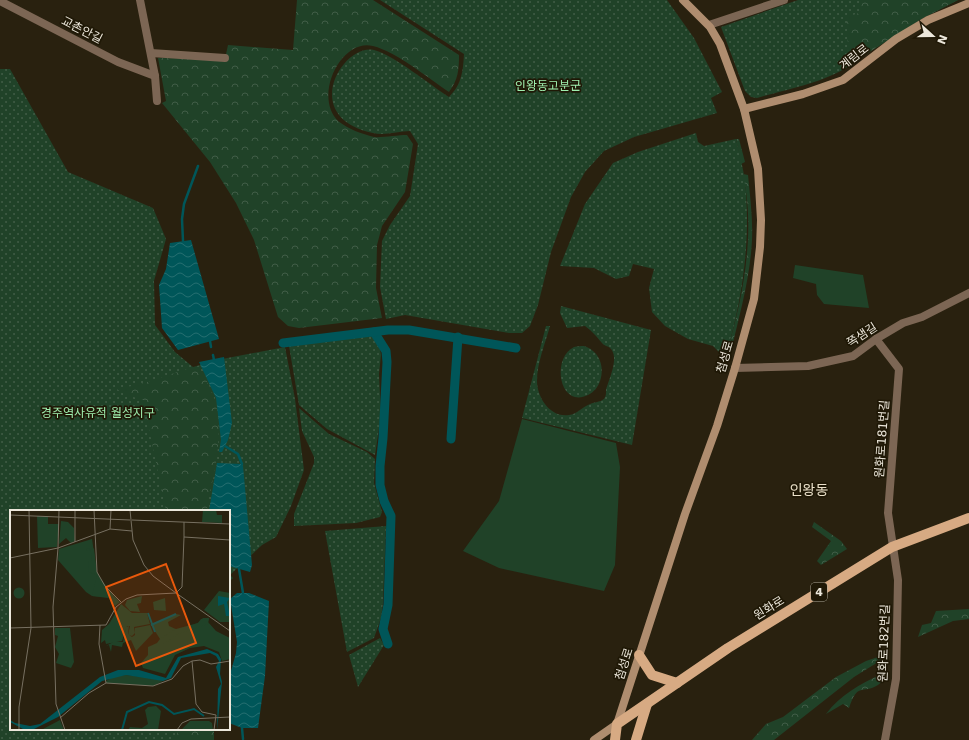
<svg xmlns="http://www.w3.org/2000/svg" width="969" height="740" font-family="'DejaVu Sans','Noto Sans KR',sans-serif">
  <defs>
    <pattern id="grass-dots" width="8" height="8" patternUnits="userSpaceOnUse"><rect width="8" height="8" fill="#204228"/><path d="M2 2h.1M6 6h.1" fill="none" stroke="#415d47" stroke-width="1.8" stroke-linecap="round"/></pattern>
    <pattern id="forest-crowns" width="20" height="18" patternUnits="userSpaceOnUse"><rect width="20" height="18" fill="#204228"/><path d="M2 6a3 3 0 1 1 6 0M12 15a3 3 0 1 1 6 0" fill="none" stroke="#415d47"/></pattern>
    <pattern id="water-waves" width="16" height="10" patternUnits="userSpaceOnUse"><rect width="16" height="10" fill="#005659"/><path d="M0 5q4-4 8 0t8 0" fill="none" stroke="#256e70"/></pattern>
  </defs>
  <rect width="100%" height="100%" fill="#29210f"/>
  <g fill="url(#grass-dots)">
    <path d="M380 0H667L694 38 722 92 711 98 717 113 634 137 604 151 585 172 571 197 551 252 538 305 530 326 522 333H509L405 315 386 319 380 287 382 241 390 225 410 196 418 144 410 131C399 131 384 136 373 133 298 117 343 43 374 50 394 55 430 85 449 97 462 84 463 71 464 54Z"/>
    <path d="M798 0H958L923 18 855 61C831 82 787 89 757 98L751 97 745 91 721 27Z"/>
    <polygon points="0,69 10,69 68,172 153,208 166,239 154,281 155,325 175,352 193,367 222,359 285,347 295,399 304,470 291,506 276,537 262,545 230,575 233,578 229,582 229,511 11,511 11,729 214,729 214,740 0,740"/>
    <path d="M696 133 698 142 704 146 736 139C739 153 743 167 745 181 751 240 743 298 726 355H722L713 346 688 339 665 326 652 312 649 288 654 269 633 264 629 276 616 279 594 268 560 266 585 204 613 163 638 152Z"/>
    <path d="M561 306 651 330 632 445 522 418 546 326H550C545 344 537 363 537 381 537 397 550 418 569 415 577 414 581 408 588 405 597 400 607 404 606 390 609 379 620 357 610 348 608 346 604 346 602 343 596 336 592 331 585 326L567 328 560 313Z"/>
    <polygon points="371,334 380,349 381,355 379,374 381,415 375,455 327,429 299,405 289,346"/>
    <path d="M584 346C599 351 605 366 600 381 598 387 594 392 588 395 559 409 551 358 574 347 577 346 581 346 584 346Z"/>
    <polygon points="299,408 329,434 367,452 375,459 374,483 382,512 380,517 356,523 294,526 294,514 314,463 314,457 302,431"/>
    <polygon points="386,526 383,603 381,618 374,638 347,652 325,531"/>
    <polygon points="380,638 384,645 358,687 349,655"/>
  </g>
  <g fill="url(#forest-crowns)">
    <path d="M297 0H373L459 55C459 70 458 80 449 92 428 78 397 52 373 46 341 38 313 96 338 121 348 129 362 134 374 137 381 138 398 135 407 135L413 144 405 192 382 226 377 245 376 288 382 318 299 328 288 326 278 317 254 240 236 203 210 162 162 103 166 101 158 58 225 59 228 45 293 50Z"/>
    <polygon points="860,0 958,0 923,18 855,61 848,54 847,17 862,12"/>
    <polygon points="736,139 739,139 745,162 741,164"/>
    <path d="M743 174 748 175C750 196 753 219 752 240 750 279 739 317 730 355L726 360 722 355H726C743 298 756 233 743 174Z"/>
    <path d="M193 367C222 389 221 430 216 463 214 479 208 495 207 511H166L143 400 124 394 117 389 141 384Z"/>
    <polygon points="814,522 841,541 847,549 821,565 817,561 831,541 812,527"/>
    <polygon points="969,609 969,619 953,621 918,637 922,625 931,623 936,611"/>
    <polygon points="878,657 883,659 854,677 774,740 752,740 766,724 783,717 836,677 866,661"/>
    <path d="M882 674 887 675C885 678 881 683 878 685 862 695 858 681 849 708L843 704 826 714C840 695 860 684 882 674Z"/>
    <polygon points="178,729 214,729 214,740 176,740"/>
  </g>
  <g fill="#204228">
    <polygon points="795,265 863,275 869,308 824,304 817,295 816,284 793,278"/>
    <polygon points="522,419 616,443 620,467 615,565 604,591 499,568 463,551 499,501"/>
  </g>
  <g fill="url(#water-waves)">
    <polygon points="191,240 219,339 178,350 162,328 159,285 166,269 170,243"/>
    <polygon points="224,357 232,423 228,440 222,452 219,452 221,440 216,398 199,362"/>
    <polygon points="217,463 242,464 243,466 252,565 250,572 229,566 229,511 209,511"/>
    <polygon points="237,593 249,593 269,601 265,676 258,728 242,728 229,723 229,678 236,653 237,642 230,599"/>
  </g>
  <g fill="none" stroke-linecap="round" stroke-linejoin="round">
    <g stroke="#005659" stroke-width="2.5">
      <polyline points="183,241 182,219 184,204 198,166"/>
      <polyline points="210,341 211,347"/>
      <polyline points="213,355 214,360"/>
      <polyline points="225,446 238,454 242,464"/>
      <polyline points="239,569 243,593"/>
      <polyline points="242,728 243,739"/>
    </g>
    <g stroke="#005659" stroke-width="9">
      <polyline points="374,332 386,351 387,362 383,438 380,466 380,485 384,501 391,516 388,605 383,629 388,644"/>
      <polyline points="283,343 388,330 409,330 516,348"/>
      <polyline points="451,439 458,337"/>
    </g>
    <g stroke="#7c6654" stroke-width="8">
      <polyline points="140,0 155,76 157,101"/>
      <polyline points="0,1 118,62 155,76"/>
      <polyline points="709,25 784,0"/>
      <polyline points="151,53 225,58"/>
      <polyline points="876,339 899,369 888,513 898,580 896,679 885,740"/>
      <polyline points="735,368 808,366 853,356 876,339 903,323 922,317 969,293"/>
    </g>
    <g stroke="#af8d6f" stroke-width="8">
      <polyline points="744,109 803,94 843,80 896,39 928,20 969,3"/>
      <polyline points="594,740 617,724 685,514 717,426 735,368 754,299 760,247 761,220 758,169 744,109 720,44 710,27 683,0"/>
    </g>
    <g stroke="#d7aa83" stroke-width="10">
      <polyline points="639,655 652,675 677,683"/>
      <polyline points="615,740 617,724 728,648 892,547 969,518"/>
      <polyline points="636,740 647,704"/>
    </g>
  </g>
  <g text-anchor="middle" stroke-width="3.5" stroke-linejoin="round" paint-order="stroke">
    <rect fill="#1f1806" stroke="#aea99b" stroke-width="1" x="811" y="583" width="16" height="18" rx="3"/>
    <g font-size="11" font-weight="bold" fill="#ece7db">
      <text x="819" y="596">4</text>
    </g>
    <g font-size="12" fill="#ece7db" stroke="#1f1806">
      <text transform="translate(82 30) rotate(27)" y="4">교촌안길</text>
      <text transform="translate(854 57) rotate(-38)" y="4">계림로</text>
      <text transform="translate(862 335) rotate(-33)" y="4">쪽샘길</text>
      <text transform="translate(725 357) rotate(-74)" y="4">첨성로</text>
      <text transform="translate(882 439) rotate(-86)" y="4">원화로181번길</text>
      <text transform="translate(769 608) rotate(-32)" y="4">원화로</text>
      <text transform="translate(884 643) rotate(-88)" y="4">원화로182번길</text>
      <text transform="translate(624 664) rotate(-72)" y="4">첨성로</text>
    </g>
    <g font-size="12" fill="#9feeae" stroke="#1f1806">
      <text x="548" y="90">인왕동고분군</text>
      <text x="98" y="417">경주역사유적 월성지구</text>
    </g>
    <g font-size="14" fill="#ebe1ca" stroke="#1f1806">
      <text x="809" y="495">인왕동</text>
    </g>
  </g>
  <g transform="translate(10 510)">
    <rect width="220" height="220" fill="#29210f"/>
    <path d="M27 6H38V14H49L47 37 28 38ZM51 11 58 12 64 18 65 31 61 33 56 28 49 34ZM82 29 87 62 95 77 110 92 105 96 98 87 82 86 76 82 48 50 49 39ZM209 81 220 83V112H210L194 100ZM132 86 131 93 127 94 130 102 120 101 115 95 117 90ZM111 94 122 103H137L140 114 124 117 125 123 122 126 118 125 120 116H117L112 131 96 134 95 130 91 133 92 120 99 114ZM166 104 171 105 158 112 159 116 168 120 188 113 191 109 199 108 198 112 206 121 220 128V149L212 151 209 142 194 136 180 138 165 145 155 164 133 158 131 153 138 145V137L147 133 150 129 141 115ZM45 118H60L64 152 61 158 46 153 49 144 45 137 48 126 45 125ZM116 165 142 168 153 171 143 176 96 173V171L105 166Z" fill="#204228"/>
    <path d="M77 38 82 40 84 38 87 65 104 85 98 88 82 86 87 65 79 62 78 52 81 51 82 45 80 40 76 41ZM193 108H199L198 114 168 124 154 134 150 129 166 119 188 113ZM140 115 143 123 126 141 121 130 113 133 112 137 102 135 101 142 99 135 96 136 103 132H113L116 117 119 116 118 124 122 127 125 125V118ZM146 196 151 201 148 220H118L120 217 132 218 138 214 135 200 138 197ZM50 210 54 220H31L33 219ZM180 211H199L202 213 203 220H171Z" fill="#204228"/>
    <path d="M193 0H206L207 5H212V13L192 12ZM3.5 83a5.5 5.5 0 1 1 11 0a5.5 5.5 0 1 1-11 0ZM155 88 156 101 144 100 143 92Z" fill="#204228"/>
    <path d="M208 86 220 88 217 92 220 106H216L214 94 208 96ZM197 139 208 144 211 149 210 164 212 172 207 220 208 179 211 174 206 157 209 151 206 146 200 143 171 148 161 168 153 171 116 165 92 171 48 207 24 219H13L0 212V210L5 213 20 216 30 214 90 167 108 160H129L156 168 168 147Z" fill="#005659"/>
    <path fill="none" stroke="#005659" stroke-width="2" d="M138 103 145 122M141 115 166 104M112 220 117 202 139 192 152 195 164 204 184 199 194 206"/>
    <path fill="none" stroke="#777061" stroke-width="1" d="M84 0 87 62 95 76 111 92M120 0 123 30 134 55 143 66 166 83 172 77 174 27 220 30M0 5 120 10M122 10 220 14M100 19 101 0M174 27V12M65 32V0M48 38 49 0M48 38 43 97 46 194 55 220M0 48 48 38 100 19 122 21M90 115 89 134 96 173M0 118 96 115 106 97 116 89 127 85 166 83 220 121M182 151 186 194 192 202 206 205 204 220M50 208 79 183 96 173 143 176 162 169 173 156 182 151 190 150 201 154 220 151M9 220V197L21 118 19 0M167 220 172 213 181 209 220 207"/>
    <path fill="#e8590c" fill-opacity="0.15" stroke="#e8590c" stroke-width="2" d="M156 54 186 133 126 156 96 77Z"/>
    <rect width="220" height="220" fill="none" stroke="#ece7db" stroke-width="2"/>
  </g>
  <g transform="translate(933 36) rotate(111)" stroke="#1f1806" stroke-width="3" paint-order="stroke">
  <path d="M0-3L7 15L0 10L-7 15Z" fill="#ece7db"/>
  <text y="-6" font-size="11" font-weight="bold" text-anchor="middle" fill="#ece7db">N</text>
  </g>
</svg>
